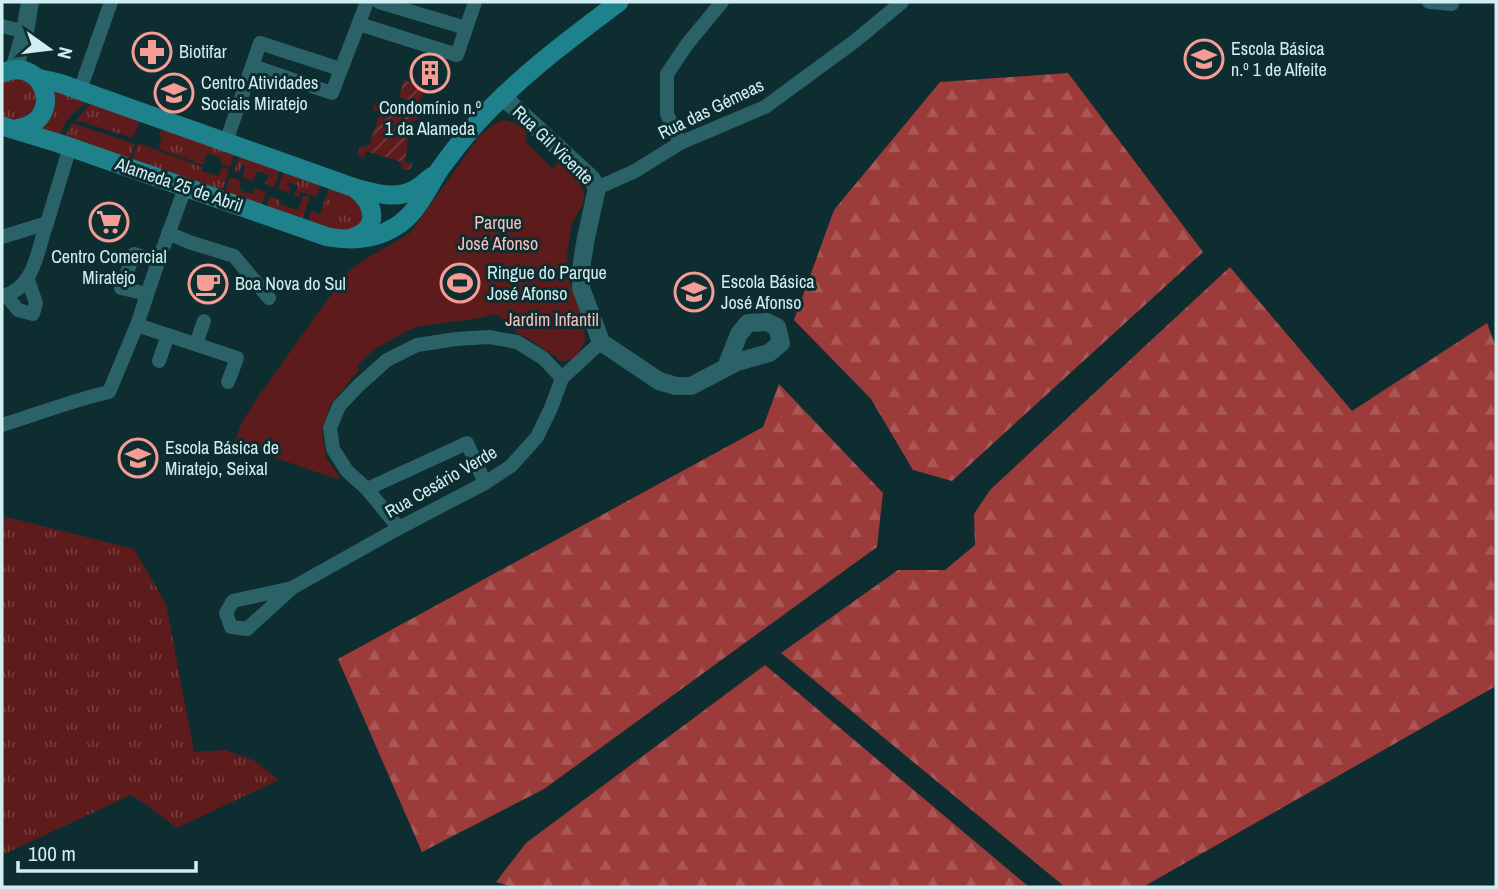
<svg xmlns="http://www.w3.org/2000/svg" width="1498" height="889" font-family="'Archivo Narrow',sans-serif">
  <defs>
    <pattern id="grass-tufts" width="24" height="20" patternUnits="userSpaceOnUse" patternTransform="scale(1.75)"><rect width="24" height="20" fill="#5d1c1b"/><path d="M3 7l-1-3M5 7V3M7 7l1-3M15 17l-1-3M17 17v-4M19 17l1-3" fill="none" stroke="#733d3d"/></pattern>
    <pattern id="forest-firs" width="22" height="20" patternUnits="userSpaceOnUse" patternTransform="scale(1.75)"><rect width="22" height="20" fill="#9c3c3a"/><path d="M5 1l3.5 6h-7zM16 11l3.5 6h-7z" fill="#a95857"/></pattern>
    <pattern id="garden-furrows" width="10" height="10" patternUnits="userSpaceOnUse" patternTransform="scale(1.75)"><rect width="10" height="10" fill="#5d1c1b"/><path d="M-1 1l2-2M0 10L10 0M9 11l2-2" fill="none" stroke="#733d3d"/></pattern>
  </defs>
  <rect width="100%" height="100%" fill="#0d2d30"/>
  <g fill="url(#grass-tufts)">
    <polygon points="6,77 34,82 39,107 21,121 5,118 2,116 2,80"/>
    <path d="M54 90 89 100C77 110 63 120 60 137L44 130 43 126 49 110Z"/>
    <polygon points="92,102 141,118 133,138 76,120"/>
    <polygon points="72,123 135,144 129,162 63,140"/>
    <polygon points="163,125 236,151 230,167 220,164 222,159 207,153 203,165 159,149 161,140 160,135"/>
    <polygon points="138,143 202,167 201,171 219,176 222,167 229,170 221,194 132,161"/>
    <polygon points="240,153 281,167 274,188 265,184 269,175 257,171 253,181 242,177 246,165 242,164 239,173 234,172"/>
    <polygon points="285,168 322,181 316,197 301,192 299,197 294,195 298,186 288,182 287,185 291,187 289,193 278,189"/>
    <polygon points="230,177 241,181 239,190 252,194 255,188 266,192 261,208 224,196"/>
    <polygon points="330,184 345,190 366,212 357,233 307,224 311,211 320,214"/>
    <polygon points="270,196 280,200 279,204 298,210 303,196 310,197 301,222 265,210"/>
    <polygon points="2,516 134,549 166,604 194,752 225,750 253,760 279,780 177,828 148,806 131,795 2,855"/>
  </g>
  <g fill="url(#forest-firs)">
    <polygon points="1068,73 1203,252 952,481 913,470 871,399 794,320 834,210 940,82"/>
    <polygon points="1230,267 1352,411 1487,323 1496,347 1496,686 1143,887 1065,887 781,653 898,570 945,570 975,545 974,514 990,490"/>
    <polygon points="779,384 883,493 877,547 544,789 422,852 338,659 763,427"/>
    <polygon points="765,665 1029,887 513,887 496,882 526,843"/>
  </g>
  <polygon fill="#5d1c1b" points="504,120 515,123 527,131 525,141 553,169 559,162 579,182 584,193 583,204 572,223 567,254 568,277 584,323 585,341 576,357 570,360 561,361 529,339 518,334 510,324 495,314 480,318 415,327 373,350 357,366 359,370 330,405 322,430 326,457 340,478 337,479 234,444 241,424 255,401 345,275 359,263 410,233 481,134 496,123"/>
  <g fill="url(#garden-furrows)">
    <polygon points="404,80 425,87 419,103 399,97"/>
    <polygon points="378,98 376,107 413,117 416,109 419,119 410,122 405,163 413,163 410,169 402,170 401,162 366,151 364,159 358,155 359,148 369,145 381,110 372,111"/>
  </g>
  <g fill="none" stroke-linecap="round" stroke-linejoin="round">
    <g stroke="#2b6268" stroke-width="14">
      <polyline points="379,2 466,28"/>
      <polyline points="1429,2 1452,4 1452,2"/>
      <polyline points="359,24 457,55 475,2"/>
      <polyline points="2,26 25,32"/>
      <polyline points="253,66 332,93 367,2"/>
      <polyline points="80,90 111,2"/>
      <polyline points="226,142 260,43 340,69"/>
      <polyline points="680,143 667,114 667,74 688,43 722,2"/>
      <polyline points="597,188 635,171 680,143 765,107 855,41 902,2"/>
      <polyline points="168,233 189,242 234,256 269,298"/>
      <polyline points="2,237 47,223 70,147"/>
      <polyline points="147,294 121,288 134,254 158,262"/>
      <polyline points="6,295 18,310 33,314 36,303 28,280"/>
      <path d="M2 296C35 289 37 250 47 223"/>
      <polyline points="137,325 237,358 228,382"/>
      <polyline points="196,344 204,321"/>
      <polyline points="159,361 168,335"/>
      <path d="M2 425C38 414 73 400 109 392L137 325 158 262 185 188"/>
      <polyline points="367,489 467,443 485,483"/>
      <polyline points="399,528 367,489 347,471 333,449 330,428 339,406 359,385 387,360 417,345 456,339 489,337 517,342 543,358 562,378"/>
      <polyline points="292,588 233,601 226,613 231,627 247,629 292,588 399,528 485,483 511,466 537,437 551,408 562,378 601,342"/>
    </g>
    <g stroke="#2b6268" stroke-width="18">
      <polyline points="14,69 25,32 30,2"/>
      <polyline points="502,96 591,178 597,188 586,238 582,262 581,288 601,342 659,381 676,386 691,386 737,362 769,353 781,343 777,327 767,322 748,323 739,334 726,367"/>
    </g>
    <g stroke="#1d828c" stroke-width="19">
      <path d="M2 73C45 54 67 122 16 129"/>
      <path d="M37 78 59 83 355 188C375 193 395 200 414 190 420 187 427 180 433 176"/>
      <path d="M2 126 58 143 328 237C351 241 374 240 395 227 417 214 426 190 440 169 450 155 462 140 473 127 517 78 567 41 619 2"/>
      <path d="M351 238C381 229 375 204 355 188"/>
    </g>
  </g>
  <defs>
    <symbol id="pharmacy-ring" viewBox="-11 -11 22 22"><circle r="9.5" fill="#0d2d30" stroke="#f59c95" stroke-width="1.5"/><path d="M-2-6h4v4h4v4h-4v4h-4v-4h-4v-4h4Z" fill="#f59c95"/></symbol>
    <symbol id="school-ring" viewBox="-11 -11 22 22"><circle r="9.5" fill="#0d2d30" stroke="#f59c95" stroke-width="1.5"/><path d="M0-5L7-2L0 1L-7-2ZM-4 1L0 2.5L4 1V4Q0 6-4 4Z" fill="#f59c95"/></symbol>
    <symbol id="building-ring" viewBox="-11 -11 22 22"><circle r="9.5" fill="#0d2d30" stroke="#f59c95" stroke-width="1.5"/><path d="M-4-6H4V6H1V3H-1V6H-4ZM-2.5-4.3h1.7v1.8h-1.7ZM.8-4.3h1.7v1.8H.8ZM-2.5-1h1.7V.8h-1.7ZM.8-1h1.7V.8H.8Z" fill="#f59c95"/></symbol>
    <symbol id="supermarket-ring" viewBox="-11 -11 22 22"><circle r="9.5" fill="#0d2d30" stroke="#f59c95" stroke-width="1.5"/><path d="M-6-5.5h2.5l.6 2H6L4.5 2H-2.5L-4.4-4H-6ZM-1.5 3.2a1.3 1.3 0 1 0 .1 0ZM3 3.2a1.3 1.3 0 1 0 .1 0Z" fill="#f59c95"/></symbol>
    <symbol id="stadium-ring" viewBox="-11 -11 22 22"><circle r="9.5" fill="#0d2d30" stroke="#f59c95" stroke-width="1.5"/><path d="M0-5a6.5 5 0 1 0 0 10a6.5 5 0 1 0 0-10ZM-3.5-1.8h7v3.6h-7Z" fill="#f59c95"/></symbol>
    <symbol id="cafe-ring" viewBox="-11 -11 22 22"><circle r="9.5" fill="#0d2d30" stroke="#f59c95" stroke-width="1.5"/><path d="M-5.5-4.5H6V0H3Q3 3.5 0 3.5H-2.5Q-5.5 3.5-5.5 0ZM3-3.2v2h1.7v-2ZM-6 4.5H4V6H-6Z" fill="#f59c95"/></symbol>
  </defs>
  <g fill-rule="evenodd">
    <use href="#pharmacy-ring" x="130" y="30" width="44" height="44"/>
    <use href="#school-ring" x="1182" y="37" width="44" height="44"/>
    <use href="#building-ring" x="408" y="51" width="44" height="44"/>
    <use href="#school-ring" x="152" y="71" width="44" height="44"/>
    <use href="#supermarket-ring" x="87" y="200" width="44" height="44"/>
    <use href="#stadium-ring" x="438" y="261" width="44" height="44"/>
    <use href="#cafe-ring" x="186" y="262" width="44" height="44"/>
    <use href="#school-ring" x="672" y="270" width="44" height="44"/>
    <use href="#school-ring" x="116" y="436" width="44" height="44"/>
  </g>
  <g text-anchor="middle" stroke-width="6" stroke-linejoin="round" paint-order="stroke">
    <g font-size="18" fill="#d1eff2" stroke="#0d2d30" text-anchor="start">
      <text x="1231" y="55">Escola Básica<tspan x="1231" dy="21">n.º 1 de Alfeite</tspan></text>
      <text x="179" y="58">Biotifar</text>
      <text x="201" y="89">Centro Atividades<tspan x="201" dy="21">Sociais Miratejo</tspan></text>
      <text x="430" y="114" text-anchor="middle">Condomínio n.º<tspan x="430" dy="21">1 da Alameda</tspan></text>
      <text x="109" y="263" text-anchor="middle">Centro Comercial<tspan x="109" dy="21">Miratejo</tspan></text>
      <text x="487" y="279">Ringue do Parque<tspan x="487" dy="21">José Afonso</tspan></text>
      <text x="721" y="288">Escola Básica<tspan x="721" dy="21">José Afonso</tspan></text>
      <text x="235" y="290">Boa Nova do Sul</text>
      <text x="165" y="454">Escola Básica de<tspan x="165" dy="21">Miratejo, Seixal</tspan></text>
    </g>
    <g font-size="18" fill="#d1eff2" stroke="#0d2d30">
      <text transform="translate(711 109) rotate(-26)" y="6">Rua das Gémeas</text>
      <text transform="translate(553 145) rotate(44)" y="6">Rua Gil Vicente</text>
      <text transform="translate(179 185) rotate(19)" y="6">Alameda 25 de Abril</text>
      <text transform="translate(441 482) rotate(-30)" y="6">Rua Cesário Verde</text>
    </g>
    <g font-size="18" fill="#f8c1bc" stroke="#0d2d30">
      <text x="498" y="229">Parque<tspan x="498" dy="21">José Afonso</tspan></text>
      <text x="552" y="326">Jardim Infantil</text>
    </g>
  </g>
  <rect width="1498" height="889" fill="none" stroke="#d1eff2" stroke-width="7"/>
  <g transform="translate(49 49) rotate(104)" stroke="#0d2d30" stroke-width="5" paint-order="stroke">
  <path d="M0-5L12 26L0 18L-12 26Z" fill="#d1eff2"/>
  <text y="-10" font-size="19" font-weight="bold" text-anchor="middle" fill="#d1eff2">N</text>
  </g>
  <path d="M18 861v10h178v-10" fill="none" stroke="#d1eff2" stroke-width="3.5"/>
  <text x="28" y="861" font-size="21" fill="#d1eff2" stroke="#0d2d30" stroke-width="5" paint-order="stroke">100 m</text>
</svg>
